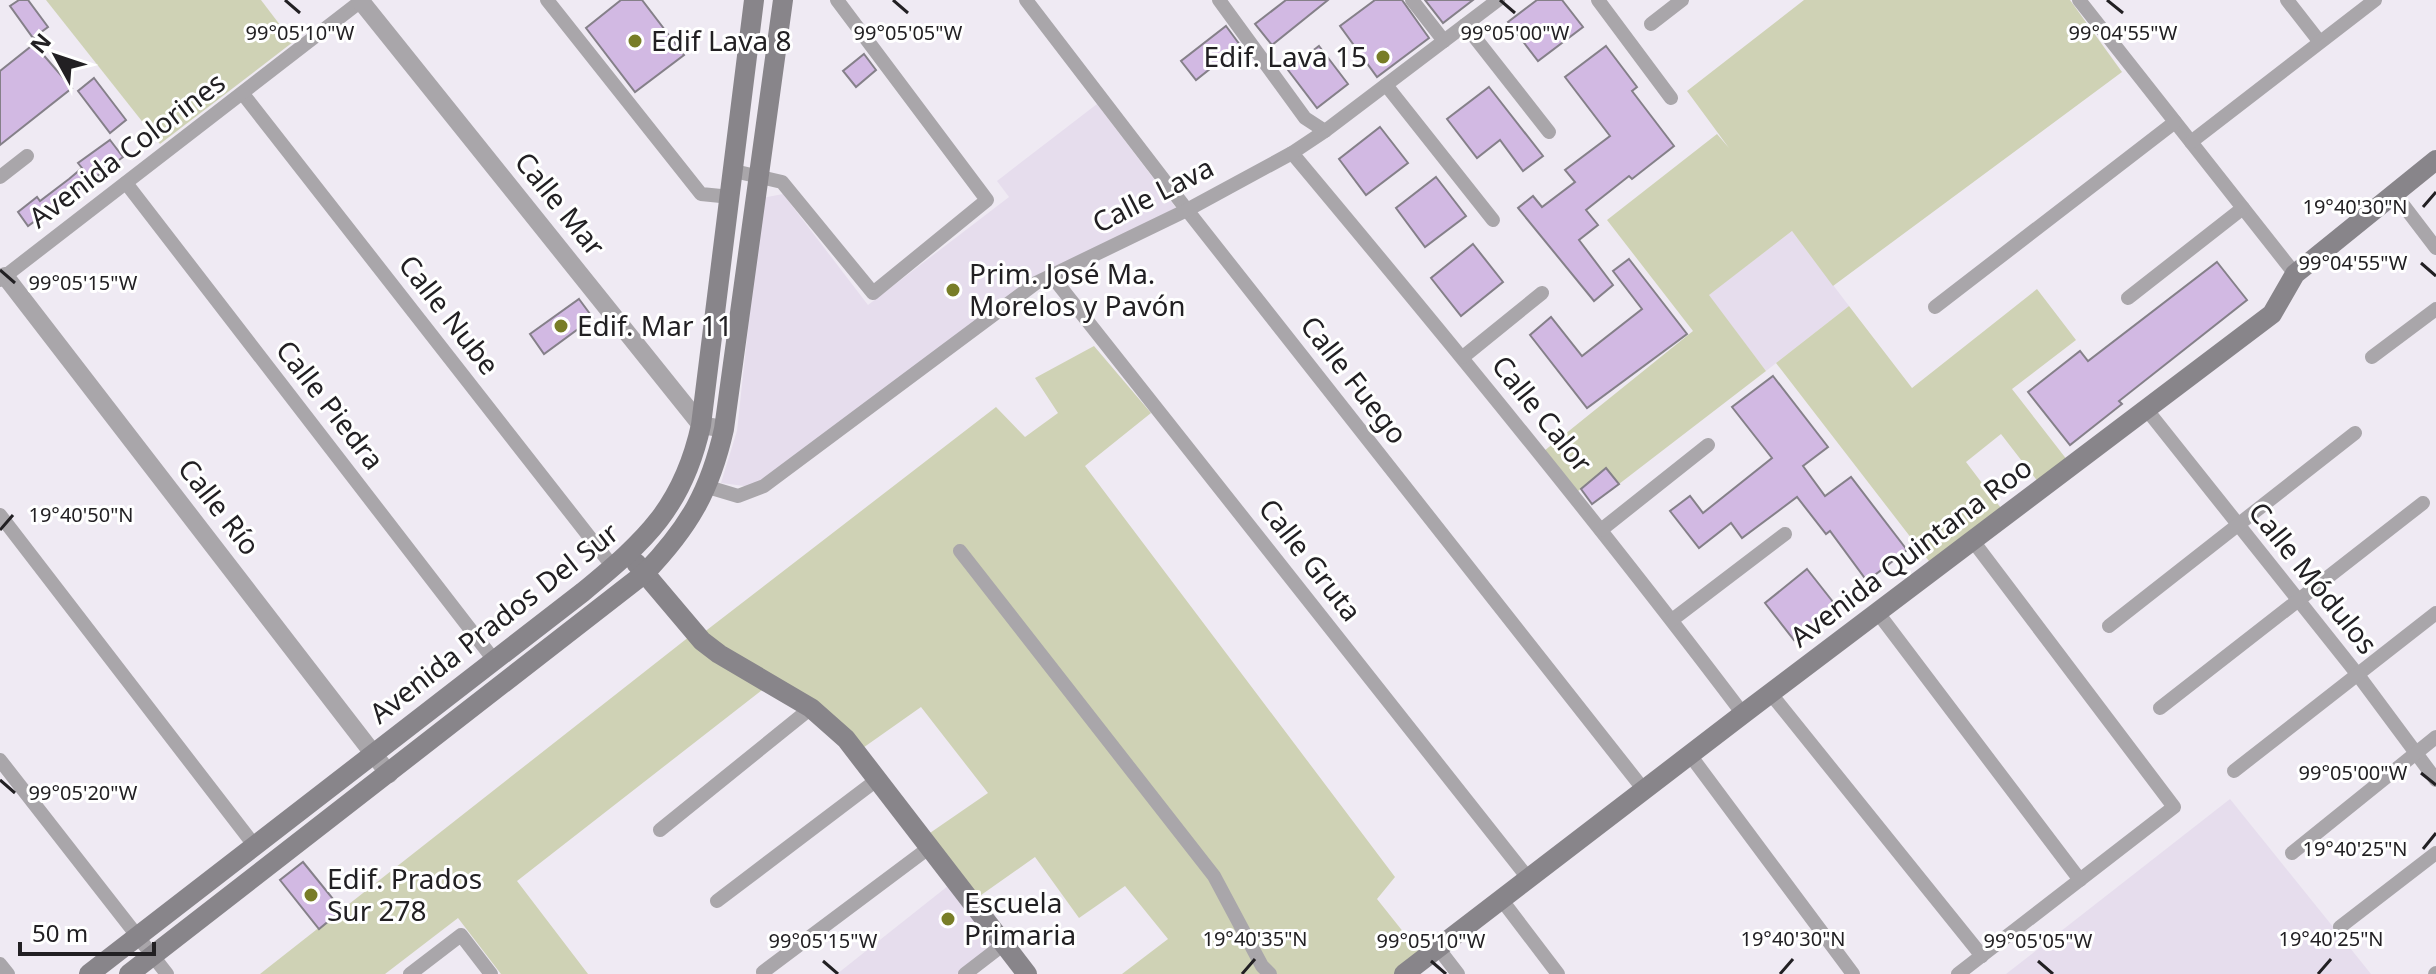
<svg xmlns="http://www.w3.org/2000/svg" width="2436" height="974" font-family="'Noto Sans',sans-serif">
  <rect width="100%" height="100%" fill="#efeaf3"/>
  <g fill="#e6dded">
    <polygon points="1097,104 1176,208 1040,275 752,487 721,483 737,431 762,198 783,194 868,305 1009,197 997,181"/>
    <polygon points="1792,231 1849,306 1766,371 1708,295"/>
    <polygon points="2230,799 2371,974 2006,974"/>
    <polygon points="958,878 1003,937 957,974 837,974"/>
  </g>
  <g fill="#cfd2b5">
    <polygon points="46,0 261,0 293,42 160,144"/>
    <polygon points="1804,0 2070,0 2122,72 1833,286 1792,231 1709,295 1766,371 1619,484 1606,468 1577,492 1544,451 1693,331 1607,220 1717,134 1729,148 1687,91"/>
    <polygon points="2037,289 2076,340 2012,389 2071,465 2042,487 2001,434 1966,462 2004,512 1932,565 1776,363 1849,306 1912,388"/>
    <polygon points="1094,346 1151,413 1085,466 1395,877 1377,899 1424,958 1405,974 1122,974 1168,939 1125,886 1079,918 1035,857 974,900 927,835 988,793 921,707 860,750 771,683 517,881 588,974 501,974 458,918 385,974 260,974 699,629 703,633 996,407 1025,437 1058,413 1035,378"/>
  </g>
  <g fill="#d2b9e3" stroke="#858089" stroke-width="2">
    <polygon points="19,0 28,0 48,27 33,38 10,6"/>
    <polygon points="621,0 642,0 684,55 635,92 586,28"/>
    <polygon points="1286,0 1328,0 1272,45 1255,24"/>
    <polygon points="1375,0 1402,0 1429,38 1377,77 1340,26"/>
    <polygon points="1425,0 1473,0 1443,23"/>
    <polygon points="1537,0 1562,0 1583,27 1538,61 1508,22"/>
    <polygon points="1226,26 1240,45 1196,80 1181,61"/>
    <polygon points="34,44 72,88 0,145 0,71"/>
    <polygon points="1319,46 1348,84 1317,108 1288,70"/>
    <polygon points="1606,46 1637,87 1632,91 1674,146 1632,179 1629,176 1586,210 1598,225 1579,240 1613,285 1594,301 1518,208 1533,196 1542,207 1575,182 1565,170 1610,136 1565,77"/>
    <polygon points="864,54 876,70 856,87 843,71"/>
    <polygon points="94,78 126,120 110,133 78,91"/>
    <polygon points="1489,87 1543,156 1523,171 1500,140 1477,158 1447,119"/>
    <polygon points="1380,127 1408,163 1366,195 1339,159"/>
    <polygon points="110,140 123,157 28,226 18,212 37,197 40,201 69,179 82,168 78,163"/>
    <polygon points="1436,177 1466,216 1425,247 1396,208"/>
    <polygon points="1473,244 1503,282 1461,316 1431,278"/>
    <polygon points="1629,259 1687,334 1587,408 1530,335 1551,317 1582,356 1642,309 1613,271"/>
    <polygon points="2217,262 2247,300 2119,401 2122,404 2070,445 2028,392 2080,351 2088,361"/>
    <polygon points="579,299 593,318 544,354 530,334"/>
    <polygon points="1773,376 1828,447 1803,466 1825,496 1851,477 1907,550 1867,581 1830,531 1826,534 1797,497 1742,538 1731,523 1699,548 1670,511 1690,496 1703,513 1772,458 1732,407"/>
    <polygon points="1606,468 1619,484 1592,504 1581,489"/>
    <polygon points="1807,569 1837,607 1794,640 1765,603"/>
    <polygon points="303,862 342,910 319,929 280,880"/>
  </g>
  <g fill="none" stroke-linecap="round" stroke-linejoin="round">
    <g stroke="#a9a6aa" stroke-width="14">
      <polyline points="547,0 701,194 731,197"/>
      <polyline points="1026,0 1187,210 1644,790"/>
      <polyline points="1219,0 1305,118 1325,131"/>
      <polyline points="1412,0 1444,41"/>
      <polyline points="1598,0 1671,98"/>
      <polyline points="2079,0 2295,274"/>
      <polyline points="2287,0 2319,41"/>
      <polyline points="1651,24 1682,0"/>
      <polyline points="1465,25 1549,132"/>
      <polyline points="1386,85 1493,220"/>
      <polyline points="243,94 613,567"/>
      <polyline points="2191,142 2375,0"/>
      <path d="M1292 153C1446 337 1598 522 1743 714"/>
      <polyline points="734,171 782,182 873,293 987,200 837,0"/>
      <polyline points="0,177 27,156"/>
      <polyline points="126,183 494,660"/>
      <polyline points="2394,193 2436,248"/>
      <polyline points="1051,275 1528,878"/>
      <polyline points="0,280 361,1"/>
      <polyline points="2128,298 2243,208"/>
      <polyline points="1935,307 2175,122"/>
      <polyline points="1463,357 1542,293"/>
      <polyline points="2372,357 2436,309"/>
      <polyline points="2147,410 2358,675 2436,780"/>
      <polyline points="708,487 738,496 764,486 1036,283 1187,210 1292,153 1325,131 1498,0"/>
      <polyline points="0,515 254,845"/>
      <polyline points="1601,530 1708,445"/>
      <polyline points="960,551 1214,876 1262,966 1270,974"/>
      <polyline points="1878,613 2080,880"/>
      <polyline points="1672,620 1785,534"/>
      <polyline points="2109,626 2355,433"/>
      <polyline points="1771,694 1982,956"/>
      <polyline points="2160,708 2423,503"/>
      <polyline points="1690,755 1853,974"/>
      <polyline points="0,760 167,974"/>
      <polyline points="2234,771 2436,613"/>
      <polyline points="660,830 811,708"/>
      <polyline points="2292,853 2436,737"/>
      <polyline points="1501,899 1558,974"/>
      <polyline points="717,901 878,779"/>
      <polyline points="2340,927 2436,853"/>
      <polyline points="1438,948 1458,974"/>
      <polyline points="0,964 8,974"/>
      <polyline points="763,972 930,847"/>
      <polyline points="410,974 461,935 491,974"/>
      <polyline points="965,974 1004,944"/>
      <polyline points="1958,974 2174,807 1973,541"/>
      <polyline points="2435,974 2436,973"/>
    </g>
    <g stroke="#a9a6aa" stroke-width="18">
      <polyline points="360,0 701,425 724,429"/>
      <polyline points="5,276 389,774"/>
    </g>
    <g stroke="#88858a" stroke-width="20">
      <polyline points="636,563 702,641 719,654 811,708 846,739 1027,974"/>
      <path d="M89 974 583 592C646 540 683 507 701 425L754 0"/>
      <path d="M129 974 645 573C689 527 710 491 724 429L783 0"/>
      <polyline points="1404,974 1743,714 2272,314 2295,274 2436,160"/>
    </g>
  </g>
  <path fill="none" stroke="#222023" stroke-width="3" d="M285 0 300 13M893 0 908 13M1500 0 1515 13M2107 0 2123 13M2423 207 2436 192M2421 263 2436 276M0 270 15 283M0 530 13 515M2421 773 2436 785M0 780 15 793M2423 849 2436 833M823 961 838 974M1431 961 1446 974M2038 961 2053 974M1242 974 1255 959M1780 974 1793 959M2318 974 2331 959"/>
  <g fill="#787d27" stroke="#fff" stroke-width="3">
    <circle cx="635" cy="41" r="8"/>
    <circle cx="1383" cy="57" r="8"/>
    <circle cx="953" cy="290" r="8"/>
    <circle cx="561" cy="326" r="8"/>
    <circle cx="311" cy="895" r="8"/>
    <circle cx="948" cy="919" r="8"/>
  </g>
  <g text-anchor="middle" stroke-width="6" stroke-linejoin="round" paint-order="stroke">
    <g font-size="28" fill="#222023" stroke="#fff" text-anchor="start">
      <text x="651" y="51">Edif Lava 8</text>
      <text x="1367" y="67" text-anchor="end">Edif. Lava 15</text>
      <text x="969" y="284">Prim. José Ma.<tspan x="969" dy="32">Morelos y Pavón</tspan></text>
      <text x="577" y="336">Edif. Mar 11</text>
      <text x="327" y="889">Edif. Prados<tspan x="327" dy="32">Sur 278</tspan></text>
      <text x="964" y="913">Escuela<tspan x="964" dy="32">Primaria</tspan></text>
    </g>
    <g font-size="28" fill="#222023" stroke="#fff">
      <text transform="translate(127 150) rotate(-37)" y="10">Avenida Colorines</text>
      <text transform="translate(1153 195) rotate(-27)" y="10">Calle Lava</text>
      <text transform="translate(560 204) rotate(51)" y="10">Calle Mar</text>
      <text transform="translate(449 315) rotate(52)" y="10">Calle Nube</text>
      <text transform="translate(1354 380) rotate(52)" y="10">Calle Fuego</text>
      <text transform="translate(330 405) rotate(52)" y="10">Calle Piedra</text>
      <text transform="translate(1542 414) rotate(51)" y="10">Calle Calor</text>
      <text transform="translate(219 507) rotate(52)" y="10">Calle Río</text>
      <text transform="translate(1911 552) rotate(-37)" y="10">Avenida Quintana Roo</text>
      <text transform="translate(1310 560) rotate(52)" y="10">Calle Gruta</text>
      <text transform="translate(2313 578) rotate(51)" y="10">Calle Módulos</text>
      <text transform="translate(494 623) rotate(-38)" y="10">Avenida Prados Del Sur</text>
    </g>
  </g>
  <g font-size="20" text-anchor="middle" fill="#222023" stroke="#fff" stroke-width="6" stroke-linejoin="round" paint-order="stroke">
    <text x="908" y="40">99°05'05"W</text>
    <text x="2123" y="40">99°04'55"W</text>
    <text x="300" y="40">99°05'10"W</text>
    <text x="1515" y="40">99°05'00"W</text>
    <text x="2355" y="214">19°40'30"N</text>
    <text x="2353" y="270">99°04'55"W</text>
    <text x="83" y="290">99°05'15"W</text>
    <text x="81" y="522">19°40'50"N</text>
    <text x="2353" y="780">99°05'00"W</text>
    <text x="83" y="800">99°05'20"W</text>
    <text x="2355" y="856">19°40'25"N</text>
    <text x="1255" y="946">19°40'35"N</text>
    <text x="1793" y="946">19°40'30"N</text>
    <text x="2331" y="946">19°40'25"N</text>
    <text x="823" y="948">99°05'15"W</text>
    <text x="1431" y="948">99°05'10"W</text>
    <text x="2038" y="948">99°05'05"W</text>
  </g>
  <g transform="translate(56 56) rotate(310)" stroke="#ffffff" stroke-width="6" paint-order="stroke">
  <path d="M0-6L14 30L0 20L-14 30Z" fill="#222023"/>
  <text y="-12" font-size="22" font-weight="bold" text-anchor="middle" fill="#222023">N</text>
  </g>
  <path d="M20 942v12h134v-12" fill="none" stroke="#222023" stroke-width="4"/>
  <text x="32" y="942" font-size="24" fill="#222023" stroke="#ffffff" stroke-width="6" paint-order="stroke">50 m</text>
</svg>
